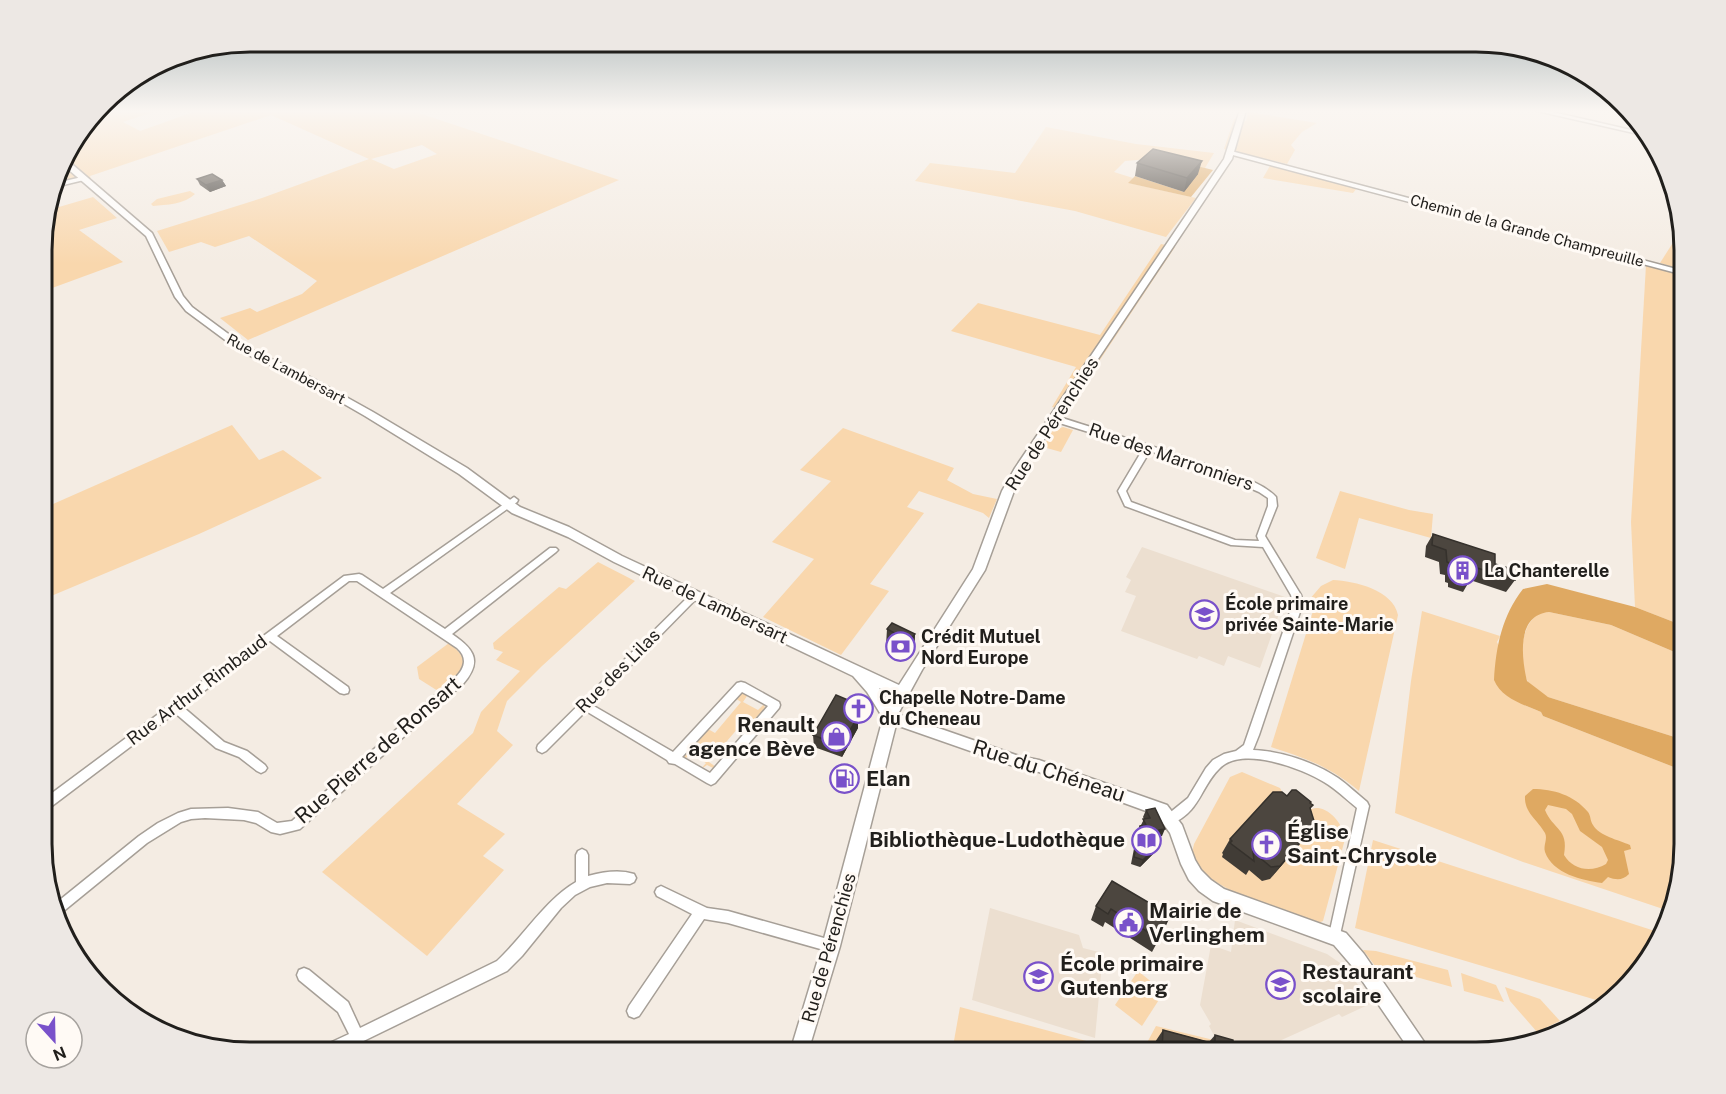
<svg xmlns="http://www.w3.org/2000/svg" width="1726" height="1094" font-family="'Public Sans',sans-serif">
  <rect width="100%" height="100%" fill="#f4ece3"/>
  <g fill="#ecdfd0">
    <polygon points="1142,547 1285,597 1260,668 1228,656 1224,666 1199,656 1197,659 1121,631 1136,596 1125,592 1131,580 1126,577"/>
    <polygon points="990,908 1079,935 1083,948 1103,953 1095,1038 972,1000"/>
    <polygon points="1235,920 1327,954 1343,965 1372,1003 1342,1017 1339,1014 1255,1052 1231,1052 1217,1041 1209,1026 1211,1024 1200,1005 1211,945 1231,952"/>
  </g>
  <g fill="#f9d7ad" fill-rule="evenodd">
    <path d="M100 110H159L123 122 140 131 199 110H410L619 180 248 340 220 318 250 308 257 312 302 294 317 281 249 236 215 247 201 242 169 252 157 231 262 198 369 159 271 115 90 176 91 179 55 187 64 158ZM422 145 437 154 394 169 371 159Z"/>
    <polygon points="1248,112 1317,123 1302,132 1291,145 1295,150 1287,164 1224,149 1234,119 1246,121"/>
    <polygon points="1046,127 1136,144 1214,153 1205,168 1153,155 1149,159 1125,161 1114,172 1133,178 1129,183 1196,198 1166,237 1075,211 915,181 930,163 1015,173"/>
    <polygon points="1271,164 1357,188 1353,193 1263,178"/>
    <path d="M190 191 195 194C185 204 166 205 153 206L151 204 157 199Z"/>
    <polygon points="93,197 117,218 79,230 123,262 44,291 44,223 51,200 59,207"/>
    <polygon points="1681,230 1684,270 1660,263"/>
    <polygon points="1161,244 1175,247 1066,411 1052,407 1076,367 951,331 978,303 1100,335"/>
    <polygon points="1646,265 1684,276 1684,626 1635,607 1631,522"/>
    <polygon points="232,425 259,460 283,450 322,478 199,534 44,599 44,508"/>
    <polygon points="1063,427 1073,430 1061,452 1043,447 1052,431"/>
    <polygon points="843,428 954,468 947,480 973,494 997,499 989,518 983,513 919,491 907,507 924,513 870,584 889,591 841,655 763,617 814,559 772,542 831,481 800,470"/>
    <polygon points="1340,491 1409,510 1433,514 1431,538 1359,518 1345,569 1316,558"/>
    <polygon points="598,562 635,581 542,666 507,701 497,731 513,745 457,804 505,834 483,856 504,870 427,956 322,872 473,733 481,712 520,671 496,660 503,652 494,649 493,643 559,587 566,589"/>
    <path d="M1333 580C1355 581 1393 590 1398 615L1359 791C1329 766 1307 759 1271 747L1313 611 1309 600 1321 586Z"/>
    <polygon points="1422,611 1500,636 1497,642 1524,705 1541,712 1543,716 1684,771 1684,857 1666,910 1523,862 1395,813 1411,681"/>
    <path d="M1542 612H1549L1611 625 1684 656V740L1548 697C1541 693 1530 688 1527 680 1518 659 1520 622 1542 612Z"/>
    <path d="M449 643C477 664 458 675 438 691L419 679 417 667Z"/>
    <polygon points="741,692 747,696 743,702 758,710 764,704 765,708 746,731 739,727 709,762 716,767 715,769 707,765 700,770 706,763 690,754 684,760 682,757 708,729 715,733 741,702 735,698"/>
    <path d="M1242 772 1280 788 1286 799 1303 811C1307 810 1314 808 1318 808 1332 810 1344 826 1345 839L1323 921 1318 923C1289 913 1181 885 1194 844L1230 777Z"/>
    <polygon points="1373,840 1658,932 1649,959 1603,1002 1355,928"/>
    <polygon points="1363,950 1376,951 1448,970 1452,987 1391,970 1382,975"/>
    <polygon points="1138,971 1164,992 1142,1026 1115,1005"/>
    <polygon points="1461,973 1496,985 1504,1002 1464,991"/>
    <polygon points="1505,987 1540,999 1560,1021 1537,1032 1510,1001"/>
    <polygon points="960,1007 1127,1052 952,1052"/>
    <polygon points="1156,1026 1226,1043 1231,1052 1142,1052"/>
  </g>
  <g fill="#dfa962" fill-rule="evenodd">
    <polygon points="1153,155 1213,170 1191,197 1128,183 1135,176 1184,192"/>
    <path d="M1547 584 1635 607 1684 626V656L1611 625 1549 612C1517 615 1521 656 1527 681L1548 697 1684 740V771L1543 716 1541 712C1524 705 1501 698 1494 680 1496 646 1502 616 1523 589Z"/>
    <path d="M1533 789C1553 789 1574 795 1588 812 1591 816 1590 821 1593 825 1599 836 1619 840 1630 845L1631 849 1624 851 1629 874C1622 881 1616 880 1608 877L1602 883C1582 880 1553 874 1545 852 1543 845 1548 839 1545 833 1538 820 1524 813 1525 796ZM1548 805 1566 809 1572 814 1580 831 1602 847 1608 860 1606 864C1591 873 1573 870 1564 855 1569 828 1553 830 1545 810Z"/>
  </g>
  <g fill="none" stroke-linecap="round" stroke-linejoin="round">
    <defs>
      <g id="street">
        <polygon points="1533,110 1544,110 1644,133 1647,136"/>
        <polygon points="1231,151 1684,271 1684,275 1229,154 1228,153"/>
        <polygon points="82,177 84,178 84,180 55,187 56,183"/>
        <path d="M1050 416H1056C1112 434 1168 450 1223 471 1241 477 1263 483 1276 497L1277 506 1265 536 1301 595 1303 603 1259 735 1253 750C1281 751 1314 762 1338 778 1348 785 1357 794 1367 802L1369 806 1339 939 1335 941 1331 939 1329 935 1357 808C1346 799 1336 789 1324 782 1301 768 1241 745 1219 769 1200 788 1200 812 1171 824L1167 823 1165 819 1167 815 1188 798 1206 768 1213 760 1224 754 1236 751 1244 745 1293 603 1291 595 1263 547 1231 545 1125 506 1118 491 1143 449 1050 420 1049 418ZM1150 451 1236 482 1259 492 1268 498V506L1257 536 1259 541 1235 540 1131 502 1126 491Z"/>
        <path d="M514 497 518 500 517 502 390 593 445 629 550 548H556L558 550 556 552 452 634C474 649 483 661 463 684L300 829 280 834 271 832 256 823 244 820 205 818 191 819 181 822 147 843 60 914 56 903 139 836 158 823 178 813 191 809 228 808 258 812 277 823 292 821 455 678C465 668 468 658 457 648L357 581H349L277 636 348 687 349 690 348 693 344 694 340 693 270 641 183 707 224 742 247 751 265 765 267 768 265 771 261 773 257 771 239 757 216 748 175 713 48 809 44 810V799L344 576 359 574 362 575 383 589Z"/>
        <path d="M695 591 698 593 700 595 698 597 592 705 673 752 737 683 741 682 745 683 779 702 780 705 779 708 715 783 711 785 707 783 675 764 669 763 667 760 586 711 546 751 542 753 538 751 537 748 538 745 692 593ZM742 692 768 706 710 773 682 757Z"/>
        <path d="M582 849 586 851 588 855V876C603 872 619 869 634 874L636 878 634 882 630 884 607 883 590 887 575 895 561 908 522 956 507 971 341 1052H319L321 1047 349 1034 338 1012 299 980 297 975 299 970 304 968 309 970 348 1002 360 1028 497 961C523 937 546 899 576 882V855L578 851Z"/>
        <polygon points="661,886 707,908 728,911 831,940 836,941 837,946 836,951 831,952 728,923 704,919 639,1016 634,1018 629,1016 627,1011 629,1006 692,914 657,896 655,892 657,888"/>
      </g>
      <path id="secondary" d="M1240 110H1246L1232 159 1025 468 1014 491 985 570 922 670 898 714 1019 756 1039 760 1167 805 1182 825 1195 860 1201 870 1211 880 1224 889 1346 933 1364 954 1431 1052H1411L1352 966 1334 945 1213 901 1199 891 1189 880 1181 864 1170 833 1157 815 1039 772 1019 768 896 725 840 946 808 1052H790L822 946 883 718 867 692 853 676 614 562 568 537 512 513 459 474 365 416 306 382 240 351 186 311 175 297 146 236 62 164 63 159H66L152 233 183 296 192 307 246 347 312 378 373 412 467 468 520 507 569 527 622 556 899 685 973 569 1002 491 1015 468 1224 159ZM879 688 894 695 889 703Z"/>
    </defs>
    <use href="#street" stroke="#a69f97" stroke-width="3"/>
    <use href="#secondary" stroke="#a69f97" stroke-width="3"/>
    <use href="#street" fill="#fff" fill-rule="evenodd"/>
    <use href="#secondary" fill="#fff" fill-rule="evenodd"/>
  </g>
  <g fill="#413c36">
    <polygon points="1137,163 1198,174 1184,192 1135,176"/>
    <polygon points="197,179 222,180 226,186 210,192 200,185"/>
    <polygon points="1433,534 1495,564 1515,580 1506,592 1470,580 1463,592 1448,587 1448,583 1445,582 1445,575 1440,574 1439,562 1425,557 1426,546"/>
    <polygon points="887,629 915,634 914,649 909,656 886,645"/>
    <polygon points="855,703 855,716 858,716 858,728 842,757 814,747 813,735"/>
    <polygon points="1287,796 1310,803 1311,808 1305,838 1270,879 1262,881 1249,870 1246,875 1222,857 1223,854 1222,853 1230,839"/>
    <polygon points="1146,810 1162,836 1158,836 1157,846 1154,853 1140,867 1131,864 1137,833 1144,819 1143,817"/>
    <polygon points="1112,881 1159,939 1152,952 1105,922 1103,927 1091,920 1096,906"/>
    <polygon points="1163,1030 1209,1042 1215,1035 1233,1052 1155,1052 1155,1042"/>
  </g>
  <g fill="#35312c">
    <polygon points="1202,161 1198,174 1184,192 1187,178"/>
    <polygon points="222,180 226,186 210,192 206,185"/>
    <polygon points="915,634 914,649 909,656 909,641"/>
    <polygon points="855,703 855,714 853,725 858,716 858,728 842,757 841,746"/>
    <polygon points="1315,824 1305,838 1270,879 1280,866"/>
    <polygon points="1165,829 1162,836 1156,837 1159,830"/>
    <polygon points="1157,846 1154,853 1140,867 1143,860"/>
  </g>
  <g fill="#4c463f" stroke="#35312c" stroke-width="1.5">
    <polygon points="1153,149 1202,161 1187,178 1137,163"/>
    <polygon points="212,174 222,180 206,185 197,179"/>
    <polygon points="1433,534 1495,554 1495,564 1515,570 1515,580 1471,566 1470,580 1456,575 1456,572 1452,571 1453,564 1447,562 1446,550 1432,545"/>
    <polygon points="892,623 915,634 909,641 887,629"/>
    <polygon points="836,695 855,703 852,715 858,716 841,746 813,735"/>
    <polygon points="1292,790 1296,790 1311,802 1310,803 1313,805 1310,808 1315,824 1280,866 1271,867 1253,852 1254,861 1230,843 1232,841 1230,839 1273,792 1282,792 1287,796"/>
    <polygon points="1155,808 1165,829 1159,830 1157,846 1143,860 1134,857 1140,826 1146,825 1143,819 1150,818 1146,810"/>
    <polygon points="1112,881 1170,915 1159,939 1111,909 1108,914 1096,906"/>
    <polygon points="1163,1030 1215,1044 1215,1035 1233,1040 1233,1052 1162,1052"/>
  </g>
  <linearGradient id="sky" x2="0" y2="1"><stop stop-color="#a4b0b2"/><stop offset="0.42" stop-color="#faf6f2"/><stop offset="1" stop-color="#faf6f2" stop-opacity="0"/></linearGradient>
  <rect width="1726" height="264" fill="url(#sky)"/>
  <defs>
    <symbol id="building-ring" viewBox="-11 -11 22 22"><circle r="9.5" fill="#fffaf5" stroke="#7951ca" stroke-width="1.5"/><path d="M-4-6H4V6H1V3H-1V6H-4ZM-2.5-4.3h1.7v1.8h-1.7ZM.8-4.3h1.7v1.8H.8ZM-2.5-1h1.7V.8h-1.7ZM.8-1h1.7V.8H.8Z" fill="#7951ca"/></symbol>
    <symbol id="school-ring" viewBox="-11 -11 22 22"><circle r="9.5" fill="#fffaf5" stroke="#7951ca" stroke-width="1.5"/><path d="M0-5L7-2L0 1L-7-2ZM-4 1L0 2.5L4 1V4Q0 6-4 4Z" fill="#7951ca"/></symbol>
    <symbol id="bank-ring" viewBox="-11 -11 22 22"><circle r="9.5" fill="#fffaf5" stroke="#7951ca" stroke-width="1.5"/><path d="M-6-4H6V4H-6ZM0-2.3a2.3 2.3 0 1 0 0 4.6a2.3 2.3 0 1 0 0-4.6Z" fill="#7951ca"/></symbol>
    <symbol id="church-ring" viewBox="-11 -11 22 22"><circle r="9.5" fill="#fffaf5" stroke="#7951ca" stroke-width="1.5"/><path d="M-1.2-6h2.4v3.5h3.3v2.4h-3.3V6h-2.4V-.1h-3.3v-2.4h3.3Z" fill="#7951ca"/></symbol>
    <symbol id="shop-ring" viewBox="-11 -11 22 22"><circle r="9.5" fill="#fffaf5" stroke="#7951ca" stroke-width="1.5"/><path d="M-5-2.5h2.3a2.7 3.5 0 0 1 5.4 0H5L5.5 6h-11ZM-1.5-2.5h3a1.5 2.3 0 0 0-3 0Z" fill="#7951ca"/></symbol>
    <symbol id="fuel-ring" viewBox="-11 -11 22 22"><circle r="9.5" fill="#fffaf5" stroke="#7951ca" stroke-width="1.5"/><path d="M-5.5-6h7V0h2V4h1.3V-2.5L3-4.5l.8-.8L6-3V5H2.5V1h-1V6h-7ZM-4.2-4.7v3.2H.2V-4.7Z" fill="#7951ca"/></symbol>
    <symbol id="library-ring" viewBox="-11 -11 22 22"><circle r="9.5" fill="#fffaf5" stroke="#7951ca" stroke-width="1.5"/><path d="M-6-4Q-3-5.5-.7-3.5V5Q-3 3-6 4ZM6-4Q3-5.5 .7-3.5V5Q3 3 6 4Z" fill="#7951ca"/></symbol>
    <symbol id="civic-ring" viewBox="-11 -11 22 22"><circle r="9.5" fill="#fffaf5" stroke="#7951ca" stroke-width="1.5"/><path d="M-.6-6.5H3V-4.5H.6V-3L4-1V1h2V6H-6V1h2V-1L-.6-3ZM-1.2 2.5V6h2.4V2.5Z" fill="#7951ca"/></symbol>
  </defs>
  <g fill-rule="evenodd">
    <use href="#building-ring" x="1446" y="554" width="33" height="33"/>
    <use href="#school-ring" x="1188" y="598" width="33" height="33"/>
    <use href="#bank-ring" x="884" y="630" width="33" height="33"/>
    <use href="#church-ring" x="842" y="692" width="33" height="33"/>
    <use href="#shop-ring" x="820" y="720" width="33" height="33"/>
    <use href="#fuel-ring" x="828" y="762" width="33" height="33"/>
    <use href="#library-ring" x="1130" y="824" width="33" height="33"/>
    <use href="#church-ring" x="1250" y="828" width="33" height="33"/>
    <use href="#civic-ring" x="1112" y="906" width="33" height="33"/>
    <use href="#school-ring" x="1022" y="960" width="33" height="33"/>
    <use href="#school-ring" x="1264" y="968" width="33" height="33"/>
  </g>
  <g text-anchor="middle" stroke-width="6" stroke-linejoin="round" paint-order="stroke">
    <g font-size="15" fill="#211f1c" stroke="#fffaf5">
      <text transform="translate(1527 231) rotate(15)" y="5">Chemin de la Grande Champreuille</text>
      <text transform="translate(286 369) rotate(28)" y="5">Rue de Lambersart</text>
    </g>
    <g font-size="18" fill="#211f1c" stroke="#fffaf5">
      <text transform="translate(1052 424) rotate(-57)" y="6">Rue de Pérenchies</text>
      <text transform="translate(1171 457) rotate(19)" y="6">Rue des Marronniers</text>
      <text transform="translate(715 605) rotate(25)" y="6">Rue de Lambersart</text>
      <text transform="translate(618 671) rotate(-45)" y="6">Rue des Lilas</text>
      <text transform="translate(197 690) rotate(-37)" y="6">Rue Arthur Rimbaud</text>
      <text transform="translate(829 948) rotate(-74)" y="6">Rue de Pérenchies</text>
    </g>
    <g font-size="18" font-weight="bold" fill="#211f1c" stroke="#fffaf5" text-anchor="start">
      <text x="1484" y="577">La Chanterelle</text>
      <text x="1225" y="610">École primaire<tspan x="1225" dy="21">privée Sainte-Marie</tspan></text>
      <text x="921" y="643">Crédit Mutuel<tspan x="921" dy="21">Nord Europe</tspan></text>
      <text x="879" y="704">Chapelle Notre-Dame<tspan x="879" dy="21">du Cheneau</tspan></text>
    </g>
    <g font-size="21" font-weight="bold" fill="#211f1c" stroke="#fffaf5" text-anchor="start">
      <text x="815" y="732" text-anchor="end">Renault<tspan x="815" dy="24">agence Bève</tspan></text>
      <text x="866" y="786">Elan</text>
      <text x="1287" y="839">Église<tspan x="1287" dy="24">Saint-Chrysole</tspan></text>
      <text x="1125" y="847" text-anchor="end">Bibliothèque-Ludothèque</text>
      <text x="1149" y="918">Mairie de<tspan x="1149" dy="24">Verlinghem</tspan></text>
      <text x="1060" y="971">École primaire<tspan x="1060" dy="24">Gutenberg</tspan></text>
      <text x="1302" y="979">Restaurant<tspan x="1302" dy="24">scolaire</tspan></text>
    </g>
    <g font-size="21" fill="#211f1c" stroke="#fffaf5">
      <text transform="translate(378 750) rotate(-41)" y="7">Rue Pierre de Ronsart</text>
      <text transform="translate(1049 771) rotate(18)" y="7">Rue du Chéneau</text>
    </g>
  </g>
  <path d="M0 0H1726V1094H0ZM250 52H1476A198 198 0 0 1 1674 250V844A198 198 0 0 1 1476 1042H250A198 198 0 0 1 52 844V250A198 198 0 0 1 250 52Z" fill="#ede8e4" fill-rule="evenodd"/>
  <path fill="none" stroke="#211f1c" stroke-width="3" d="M250 52H1476A198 198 0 0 1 1674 250V844A198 198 0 0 1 1476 1042H250A198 198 0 0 1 52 844V250A198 198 0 0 1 250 52Z"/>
  <g transform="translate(54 1040) rotate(158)"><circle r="28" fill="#fffaf5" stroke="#a6a29e" stroke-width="1.5"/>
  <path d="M0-4.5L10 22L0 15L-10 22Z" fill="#7951ca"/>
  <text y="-9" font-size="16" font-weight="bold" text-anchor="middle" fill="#211f1c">N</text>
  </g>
</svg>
